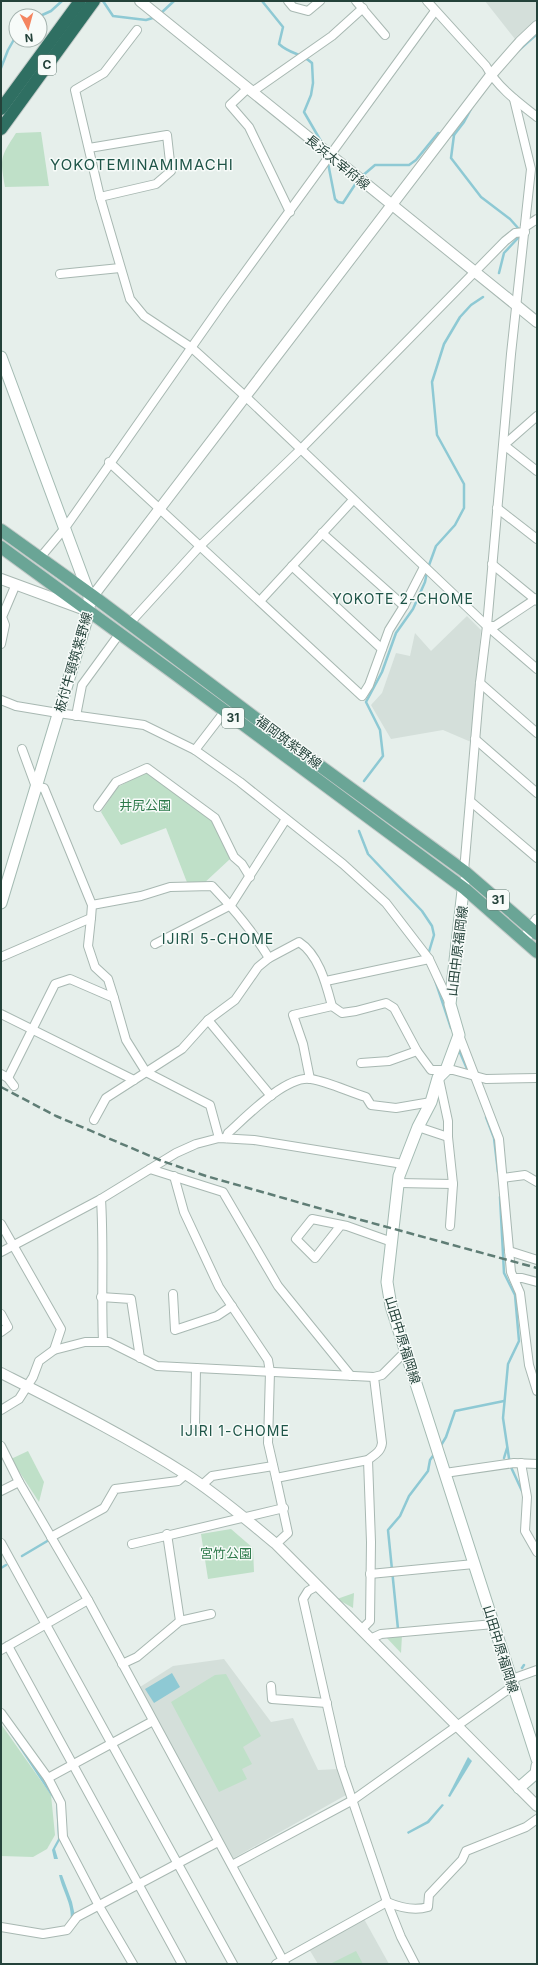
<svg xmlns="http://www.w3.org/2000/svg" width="538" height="1965" font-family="Inter,'Noto Sans JP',sans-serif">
  <rect width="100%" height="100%" fill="#e6efeb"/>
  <g fill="#d4dfda">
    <polygon points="485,1 537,1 537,20 515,39"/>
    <polygon points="467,616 481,630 471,742 443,730 391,739 371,705 382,693 396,653 410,656 415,633 431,651"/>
    <polygon points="224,1659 271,1722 293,1718 318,1770 339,1769 346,1795 232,1859 140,1687 173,1666"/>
    <polygon points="364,1919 389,1964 318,1964 309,1949"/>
  </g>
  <g fill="#bfe0c8">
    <path d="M41 132 49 186 5 187C0 157 0 158 16 133Z"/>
    <polygon points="147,771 214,822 230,859 202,885 188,885 166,828 121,845 101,812 118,787"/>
    <polygon points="28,1451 44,1482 39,1502 11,1459"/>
    <polygon points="231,1529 253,1548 254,1572 208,1579 201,1534"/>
    <polygon points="354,1593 353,1608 337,1599"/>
    <polygon points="384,1635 402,1635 401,1653"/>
    <polygon points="226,1674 261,1736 243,1747 252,1764 242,1769 247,1779 219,1792 171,1702 215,1675"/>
    <polygon points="1,1724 51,1795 55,1835 47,1849 33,1857 1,1856"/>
    <polygon points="356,1951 363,1964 330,1964"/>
  </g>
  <g fill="#8ec9d4">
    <polygon points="172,1673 180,1687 154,1703 145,1689"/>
    <polygon points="1,1720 46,1780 58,1802 60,1840 55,1849 58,1859 54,1859 52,1850 58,1839 56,1803"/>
    <polygon points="468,1757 472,1761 450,1797 448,1796"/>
    <polygon points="442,1804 444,1805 429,1823 408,1834 407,1832 427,1821"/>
    <path d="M59 1875H62L72 1902 75 1916 70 1925C74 1906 63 1893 59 1875Z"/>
  </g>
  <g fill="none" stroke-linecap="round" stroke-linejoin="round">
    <g stroke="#8ec9d4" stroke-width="2.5">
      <polyline points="103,1 113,16 146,20 156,17"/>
      <path d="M262 1 283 27 279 44C291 55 300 52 312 63L313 83 311 95 304 112 322 143"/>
      <polyline points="160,14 174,1"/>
      <polyline points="40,16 51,11 62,1"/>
      <polyline points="519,50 537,34"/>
      <polyline points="1,68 8,50 16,36"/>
      <polyline points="471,109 464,122 454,135 451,158 481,197 510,219 518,228 518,238 504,253 499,273"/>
      <polyline points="449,134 454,135"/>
      <polyline points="328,163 335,199 338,202 343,203 358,180"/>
      <polyline points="361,177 375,165 409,165 416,160 438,133 442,134"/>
      <polyline points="428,568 436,546 455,525 464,508 464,484 437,435 432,382 444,344 460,317 471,305 483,297"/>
      <polyline points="364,781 383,756 380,730 366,702 382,672 396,633 413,609 425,582 427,572"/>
      <polyline points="359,831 368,854 422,911 432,926 434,935 428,955"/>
      <polyline points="435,980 451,1028"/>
      <polyline points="458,1048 468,1071"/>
      <polyline points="486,1117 494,1138 498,1172"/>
      <polyline points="500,1197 504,1273 515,1295 519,1341 508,1364 503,1418 510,1465 522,1491"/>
      <polyline points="440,1447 446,1437 455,1411 504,1401"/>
      <polyline points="504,1458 507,1448"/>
      <polyline points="22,1556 49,1540"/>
      <polyline points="1,1568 6,1565"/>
      <polyline points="398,1629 388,1530 400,1516 409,1496 428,1471 430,1460 435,1453"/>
      <polyline points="522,1668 524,1665"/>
    </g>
    <defs>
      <g id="minor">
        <polyline points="288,1 293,7 308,11 320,1"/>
        <polyline points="356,1 385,35"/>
        <path d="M427 1 486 66C497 87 519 103 537 117"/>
        <polyline points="137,30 104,73 75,90 100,197 130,299 144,316 192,348 245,396 487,626 495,626 537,598"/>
        <polyline points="247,89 230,105 249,127 290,212"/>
        <polyline points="252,92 332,36 363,8"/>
        <polyline points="514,99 531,169 511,354 487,626 537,669"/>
        <polyline points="89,148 167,135 171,171 156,184 100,197"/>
        <polyline points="525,227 537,219"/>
        <polyline points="60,274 120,268"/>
        <polyline points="537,416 504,445 537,471"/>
        <polyline points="109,462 362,696 369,685 389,630 404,606 424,567"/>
        <polyline points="497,508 537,539"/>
        <polyline points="322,533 404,606"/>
        <polyline points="39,559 65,528 224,301 435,11"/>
        <polyline points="492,564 537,601"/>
        <polyline points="292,566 382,649"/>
        <polyline points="260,601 353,500"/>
        <polyline points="129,624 201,545 301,449 505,241 515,233 525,232"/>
        <polyline points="1,644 5,625 2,617 16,584"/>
        <polyline points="480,683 537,733"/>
        <polyline points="1,700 16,706 58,713 144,725 195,750 240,782 343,864 386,903 429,959 450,1004"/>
        <polyline points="76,716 82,685 120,633"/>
        <polyline points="475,739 537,793"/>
        <polyline points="195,750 225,711"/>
        <polyline points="470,801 537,858"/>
        <polyline points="98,807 116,782 147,768 215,818 234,857 242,864 250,877"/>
        <polyline points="464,871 480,683 487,626"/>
        <path d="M92 905 141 896 170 887 212 886C235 910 252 930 269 958"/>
        <polyline points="91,918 88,946 95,967 108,979 114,998"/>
        <polyline points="155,944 231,905 286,819"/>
        <polyline points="1,957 91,918 92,905 44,788 36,787 22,749"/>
        <polyline points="326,981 429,959"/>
        <polyline points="1,1014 134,1080"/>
        <polyline points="208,1020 271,1096"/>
        <polyline points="459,1035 499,1139 511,1272 520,1293 529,1365 537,1391"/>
        <polyline points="361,1063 389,1061 417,1051"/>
        <polyline points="1,1074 8,1078 14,1086"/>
        <polyline points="8,1078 55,984 70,979 114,998 126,1040 146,1072 210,1105 219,1138"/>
        <polyline points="310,1079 303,1044 293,1015 332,1006"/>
        <polyline points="439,1079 448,1121 448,1137"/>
        <path d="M94 1120 106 1098 182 1049 208 1020 235 1000 258 967 269 958 299 942C319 955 326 984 332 1006L342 1013 356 1011 386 1003 394 1008 417 1051 431 1070H453L486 1079 537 1078"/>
        <polyline points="418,1127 448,1137 453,1184 450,1226"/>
        <path d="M226 1138 228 1133C246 1117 286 1075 311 1079 329 1082 349 1092 366 1097L371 1105 396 1108 431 1102"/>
        <polyline points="150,1169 223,1192 278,1286 351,1376"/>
        <polyline points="174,1176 184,1212 219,1287 268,1360 270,1372 268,1443 276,1478 368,1460"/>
        <polyline points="503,1178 525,1175 537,1182"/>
        <polyline points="398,1183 453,1184"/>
        <path d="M101 1199C104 1247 101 1294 103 1342"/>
        <polyline points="1,1224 61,1329 54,1350"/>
        <polyline points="341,1225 315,1258 296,1239 312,1219 347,1226 392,1242"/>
        <polyline points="509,1251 537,1260"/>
        <polyline points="1,1252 101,1199 176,1153 196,1144 219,1138 254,1140 403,1164"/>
        <polyline points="514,1278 522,1278 537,1282"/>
        <polyline points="173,1294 175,1330 217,1316 232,1306"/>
        <polyline points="101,1297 131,1299 140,1358"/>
        <polyline points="1,1314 8,1327 1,1332"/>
        <polyline points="1,1410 19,1399 33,1377 39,1361 54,1350 85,1342 109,1342 157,1366 374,1377"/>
        <polyline points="195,1425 196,1368"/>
        <polyline points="1,1446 19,1482 88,1600 285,1964"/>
        <polyline points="521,1463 527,1497 525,1531 537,1552"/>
        <polyline points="445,1473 514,1463 537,1464"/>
        <polyline points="202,1485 212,1476 273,1466"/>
        <polyline points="1,1491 19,1482"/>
        <polyline points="167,1534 180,1621"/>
        <polyline points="51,1537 104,1508 115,1489 178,1481 186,1474"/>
        <polyline points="1,1543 233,1964"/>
        <polyline points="132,1544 284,1508"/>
        <polyline points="276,1544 288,1533 276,1478"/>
        <polyline points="370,1574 474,1564"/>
        <polyline points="317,1586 308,1591 303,1599 341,1767 387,1902 401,1937 415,1964"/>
        <path d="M361 1630 370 1621 371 1542 368 1460C374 1455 381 1452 382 1443L374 1377 382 1375 406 1351"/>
        <polyline points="370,1639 381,1634 494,1624"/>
        <polyline points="8,1646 182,1964"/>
        <polyline points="1,1650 88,1600"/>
        <polyline points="122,1664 137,1657 180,1621 211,1614"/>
        <polyline points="512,1679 537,1670"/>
        <polyline points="271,1686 272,1699 327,1703"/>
        <polyline points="1,1713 48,1778 61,1803 63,1837 99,1906 133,1964"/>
        <polyline points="48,1778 153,1721"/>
        <polyline points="232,1865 353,1800 513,1686"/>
        <path d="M387 1902C401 1908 414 1911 428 1907L429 1895 462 1860 466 1851 526 1827 537 1819"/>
        <polyline points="1,1927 43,1934 67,1930 77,1917 218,1842"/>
        <polyline points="276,1964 387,1902"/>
      </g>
      <g id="tertiary">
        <polyline points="140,1 537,322"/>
        <polyline points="1,579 80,608"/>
        <polyline points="91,603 93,596 491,75 520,42 537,26"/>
        <path d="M1 1373C64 1405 128 1437 187 1475 218 1495 247 1520 276 1544L537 1806"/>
      </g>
      <g id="secondary">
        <polyline points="1,357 89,594 89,612 1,903"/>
        <polyline points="464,882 450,1004 459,1035 446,1070 438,1078 431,1102 418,1127 399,1176 387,1282 391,1306 537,1759"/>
        <polyline points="526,937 537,920"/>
        <polyline points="519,1788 536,1773 537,1766"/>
      </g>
      <g id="primary">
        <polyline points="1,530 93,596 290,744 464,871 537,934"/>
        <polyline points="1,547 175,674 465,889 537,952"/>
      </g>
      <g id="motorway">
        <polyline points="1,109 80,1"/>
        <polyline points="1,129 94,1"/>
      </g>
    </defs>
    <use href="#minor" stroke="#a8b8b2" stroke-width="10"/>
    <use href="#tertiary" stroke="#a8b8b2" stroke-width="12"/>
    <use href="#secondary" stroke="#a4bbb3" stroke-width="13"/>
    <use href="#primary" stroke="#c2cac8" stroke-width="14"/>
    <use href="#motorway" stroke="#c2cac8" stroke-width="14"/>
    <use href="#minor" stroke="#fff" stroke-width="8"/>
    <use href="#tertiary" stroke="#fff" stroke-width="10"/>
    <use href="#secondary" stroke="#fff" stroke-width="11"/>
    <use href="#primary" stroke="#6aa596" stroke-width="12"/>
    <use href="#motorway" stroke="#2f6f62" stroke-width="12"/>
    <polyline stroke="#5f7d75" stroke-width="2.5" stroke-dasharray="8 4" stroke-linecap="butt" points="1,1087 56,1116 162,1161 206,1176 343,1215 537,1268"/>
  </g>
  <g text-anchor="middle" stroke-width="3" stroke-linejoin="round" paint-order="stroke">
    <g fill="#f7fbf9" stroke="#637a73" stroke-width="1">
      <rect x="38" y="55" width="18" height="20" rx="3"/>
      <rect x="222" y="708" width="22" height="20" rx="3"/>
      <rect x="487" y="890" width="22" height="20" rx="3"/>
    </g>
    <g font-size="12" font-weight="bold" fill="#24423a">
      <text x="47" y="69">C</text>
      <text x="233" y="722">31</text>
      <text x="498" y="904">31</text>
    </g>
    <g font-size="13" fill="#24423a" stroke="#f7fbf9">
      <text transform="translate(338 162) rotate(39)" y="5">長浜太宰府線</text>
      <text transform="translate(73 662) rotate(-74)" y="5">板付牛頸筑紫野線</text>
      <text transform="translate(289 742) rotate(37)" y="5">福岡筑紫野線</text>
      <text transform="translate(457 951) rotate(-83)" y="5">山田中原福岡線</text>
      <text transform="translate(403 1340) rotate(73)" y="5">山田中原福岡線</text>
      <text transform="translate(501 1649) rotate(73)" y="5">山田中原福岡線</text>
    </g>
    <g font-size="13" fill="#2d7a4b" stroke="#f7fbf9">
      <text x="145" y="810">井尻公園</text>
      <text x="226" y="1558">宮竹公園</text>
    </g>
    <g font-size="14" letter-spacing="1" fill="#1f5548" stroke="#f7fbf9">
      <text x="403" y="604">YOKOTE 2-CHOME</text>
      <text x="218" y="944">IJIRI 5-CHOME</text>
      <text x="235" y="1436">IJIRI 1-CHOME</text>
    </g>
    <g font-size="15" letter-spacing="1" fill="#1f5548" stroke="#f7fbf9">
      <text x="142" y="170">YOKOTEMINAMIMACHI</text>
    </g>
  </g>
  <rect width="538" height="1965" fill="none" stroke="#24423a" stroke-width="4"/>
  <g transform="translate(28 28) rotate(174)"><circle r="19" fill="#f7fbf9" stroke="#a3b1ad"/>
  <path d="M0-3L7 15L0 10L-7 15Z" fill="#f4845f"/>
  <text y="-6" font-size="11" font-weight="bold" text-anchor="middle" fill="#24423a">N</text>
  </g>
</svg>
